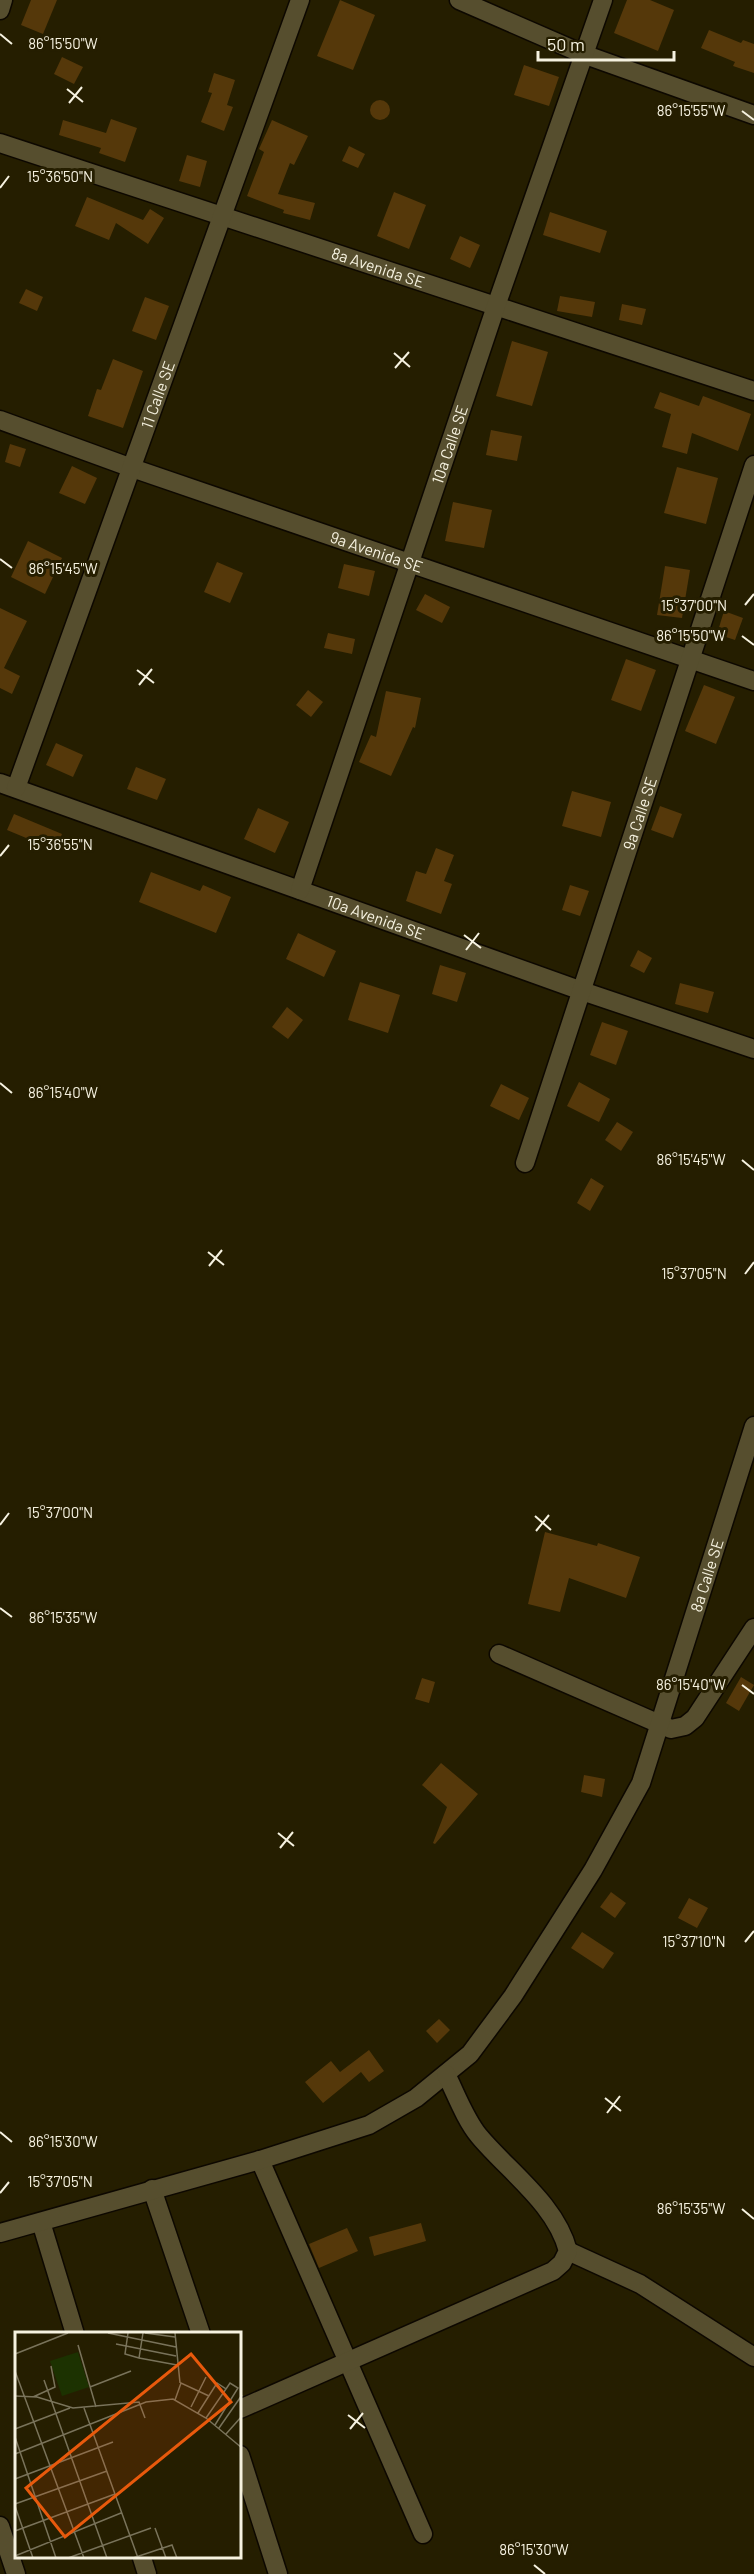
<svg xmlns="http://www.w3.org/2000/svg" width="754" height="2574" font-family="Barlow,sans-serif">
  <rect width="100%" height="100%" fill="#251e00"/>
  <g fill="#55380a">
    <polygon points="31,0 57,0 43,34 21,25"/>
    <polygon points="340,0 375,15 353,70 317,56"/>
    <polygon points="627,0 650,0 674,10 658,51 614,33"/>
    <polygon points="709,30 741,43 743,40 754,44 754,73 733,66 735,62 701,48"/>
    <polygon points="62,57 83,67 74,84 54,74"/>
    <polygon points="524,65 559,77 549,106 514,95"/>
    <polygon points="214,73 235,80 227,105 233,107 224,131 201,122 212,93 208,92"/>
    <circle cx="380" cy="110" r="10"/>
    <polygon points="111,119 137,128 125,162 99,153 101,148 59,135 63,120 106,133"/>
    <polygon points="272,120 308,136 294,165 290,163 278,194 315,203 310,220 283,213 284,210 247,196 264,152 259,149"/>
    <polygon points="349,146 365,154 358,168 342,161"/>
    <polygon points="187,155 207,161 200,187 179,181"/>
    <polygon points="394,192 426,205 409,249 377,236"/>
    <polygon points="87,197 143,220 150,209 164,218 148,244 116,223 109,240 75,226"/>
    <polygon points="550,212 607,231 600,253 543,235"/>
    <polygon points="460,236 480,245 470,268 450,259"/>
    <polygon points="26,289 43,297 37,311 19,303"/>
    <polygon points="560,296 595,302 592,317 557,311"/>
    <polygon points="145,297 169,306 156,340 132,331"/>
    <polygon points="622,304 646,309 642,325 619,320"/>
    <polygon points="512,341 548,352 532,406 496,396"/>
    <polygon points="113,359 143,371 123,428 88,416 97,389 101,390"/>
    <polygon points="660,392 699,406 703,396 751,414 738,451 692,433 687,454 662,447 671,414 654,408"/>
    <polygon points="491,430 522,436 517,461 486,455"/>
    <polygon points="10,444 26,449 20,467 5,462"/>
    <polygon points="72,466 97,478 85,504 59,493"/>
    <polygon points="677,467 718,478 706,524 664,513"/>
    <polygon points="453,502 492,510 484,548 445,541"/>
    <polygon points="28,541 62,558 45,594 11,577"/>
    <polygon points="217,562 243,573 230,603 204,592"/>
    <polygon points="344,564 375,571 369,596 338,588"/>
    <polygon points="665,566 690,570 682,618 657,615"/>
    <polygon points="425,594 450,607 442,623 416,610"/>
    <polygon points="0,608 27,621 4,668 20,676 12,694 0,688"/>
    <polygon points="724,611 743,618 735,640 717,634"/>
    <polygon points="328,633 355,639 352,654 324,648"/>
    <polygon points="626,659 656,670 641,711 611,700"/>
    <polygon points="704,685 735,697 716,744 685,731"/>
    <polygon points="308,690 323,702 311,717 296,705"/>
    <polygon points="386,691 421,698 415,728 413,727 391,776 359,762 371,735 376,737"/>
    <polygon points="56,743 83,755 73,777 46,765"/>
    <polygon points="136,767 166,779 157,800 127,789"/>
    <polygon points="572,791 611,802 601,837 562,826"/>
    <polygon points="660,806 682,814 673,838 651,830"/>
    <polygon points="258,808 289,822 275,853 244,839"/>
    <polygon points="14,814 62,834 55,850 7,830"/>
    <polygon points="436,848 454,855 444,881 452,884 441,914 406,901 416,871 426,874"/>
    <polygon points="151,872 200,891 203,885 231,897 216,933 139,902"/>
    <polygon points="570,885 589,891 580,916 562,910"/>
    <polygon points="298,933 336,951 324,977 286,959"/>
    <polygon points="638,950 652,958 644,973 630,966"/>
    <polygon points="440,965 466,973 457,1002 432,994"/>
    <polygon points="360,982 400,995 388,1033 348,1020"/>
    <polygon points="680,983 714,992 708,1013 675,1004"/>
    <polygon points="287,1007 303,1020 288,1039 272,1027"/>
    <polygon points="602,1022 628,1031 616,1065 590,1055"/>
    <polygon points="579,1082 610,1099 599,1122 567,1106"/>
    <polygon points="501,1084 529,1098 519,1120 490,1106"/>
    <polygon points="617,1122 633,1132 621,1151 605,1140"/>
    <polygon points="591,1178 604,1186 590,1211 577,1203"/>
    <polygon points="545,1532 597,1546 598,1543 640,1557 626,1598 569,1578 560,1612 528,1604"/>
    <polygon points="741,1677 754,1685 739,1711 726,1703"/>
    <polygon points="422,1678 435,1682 429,1703 415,1699"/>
    <polygon points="441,1763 478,1794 435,1844 433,1843 447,1807 422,1785"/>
    <polygon points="584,1775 605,1779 602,1797 581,1792"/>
    <polygon points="611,1892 626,1903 615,1918 600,1907"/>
    <polygon points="689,1898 708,1908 697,1928 678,1918"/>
    <polygon points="582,1932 614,1953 603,1969 571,1948"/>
    <polygon points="439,2019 450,2030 437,2043 426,2031"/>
    <polygon points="369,2050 384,2071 369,2082 361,2072 323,2103 305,2082 331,2061 340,2072"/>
    <polygon points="421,2223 426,2241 374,2256 369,2237"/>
    <polygon points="347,2228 358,2251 319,2268 309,2244"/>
  </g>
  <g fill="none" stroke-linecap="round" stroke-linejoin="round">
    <defs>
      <g id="minor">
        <polyline points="459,0 583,54 754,115"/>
        <polyline points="0,10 3,0"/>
        <path id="s1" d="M0 143 754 391"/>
        <path id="s2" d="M0 420 132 468 754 681"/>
        <path id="s3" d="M0 783 582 991 754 1049"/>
        <path id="s4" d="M16 788 300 0"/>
        <path id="s5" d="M300 890 496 306 603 0"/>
        <path id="s6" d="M525 1163 754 465"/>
        <polyline points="499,1654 671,1729 685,1726 695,1718 754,1628"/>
        <polyline points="260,2160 423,2534"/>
        <polyline points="152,2189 201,2334"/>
        <polyline points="41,2222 75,2334"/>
        <path id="s7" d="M0 2233 260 2160 369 2125 416 2098 470 2054 513 1996 593 1870 641 1783 754 1426"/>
        <polyline points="568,2251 640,2284 754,2357"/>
        <path d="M240 2409 553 2271 562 2263 568 2251C556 2204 508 2171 479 2136 465 2119 456 2094 446 2074"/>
        <polyline points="240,2455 278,2574"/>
        <polyline points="0,2526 16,2574"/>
        <polyline points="142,2558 147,2574"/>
      </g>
    </defs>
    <use href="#minor" stroke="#0d0800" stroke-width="21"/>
    <use href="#minor" stroke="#564e2e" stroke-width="18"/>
  </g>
  <path fill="none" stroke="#f6f2e0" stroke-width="2" d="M0 34 12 44M67 89 83 102M69 103 82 87M742 111 754 120M0 188 9 176M394 353 410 367M395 368 409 352M0 559 12 568M745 605 754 594M742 636 754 645M137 670 154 683M139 685 152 669M0 856 9 845M464 935 481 948M466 950 479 933M0 1083 12 1093M742 1160 754 1170M208 1252 224 1265M209 1266 222 1250M745 1274 754 1262M535 1516 551 1530M0 1525 9 1513M536 1531 549 1515M0 1608 12 1617M742 1685 754 1694M278 1833 294 1846M280 1848 293 1832M745 1942 754 1931M605 2098 621 2111M607 2113 620 2096M0 2132 12 2142M0 2193 9 2182M742 2209 754 2219M348 2415 365 2428M350 2429 363 2413M534 2565 545 2574"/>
  <g text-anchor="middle" stroke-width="6" stroke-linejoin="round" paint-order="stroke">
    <g font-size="16" fill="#f6f2e0" stroke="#251e00">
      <text dy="6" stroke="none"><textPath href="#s1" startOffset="398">8a Avenida SE</textPath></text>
      <text dy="6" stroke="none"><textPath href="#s4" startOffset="418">11 Calle SE</textPath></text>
      <text dy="6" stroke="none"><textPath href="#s5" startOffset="470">10a Calle SE</textPath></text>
      <text dy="6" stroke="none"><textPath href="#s2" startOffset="399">9a Avenida SE</textPath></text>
      <text dy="6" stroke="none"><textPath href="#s6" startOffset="368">9a Calle SE</textPath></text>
      <text dy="6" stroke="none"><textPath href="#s3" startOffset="399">10a Avenida SE</textPath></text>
      <text dy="6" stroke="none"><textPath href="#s7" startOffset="1047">8a Calle SE</textPath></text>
    </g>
  </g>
  <g transform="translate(15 2332)">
    <rect width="226" height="226" fill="#251e00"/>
    <path d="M63 20 74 55 47 64 35 29Z" fill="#1c3201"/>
    <path fill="none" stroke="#79735a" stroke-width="1.5" d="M93 1 161 15M113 1 110 22 124 26 128 1M130 1 160 5M160 1 165 51M101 12 161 24M63 13 81 75M0 22 53 1M124 26 162 33M0 39 69 226M29 48 92 226M75 55 116 39M0 64 22 65 58 76 124 70 130 86M18 65 40 55 36 34M160 68 166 51 194 64M176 75 191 45M69 76 123 226M183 81 202 51 211 57 191 86M200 93 223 56 215 51 211 57M204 96 227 63M0 97 55 76M211 102 227 84M0 105 41 226M0 122 131 70 158 67 191 86 227 116M0 147 98 110M0 172 92 139M0 174 18 226M140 196 151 226M0 199 100 162M0 224 106 181M53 226 136 196M118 226 157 213 162 226"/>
    <path fill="#e8590c" fill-opacity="0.15" stroke="#e8590c" stroke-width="3" d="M176 22 216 70 50 205 11 156Z"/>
    <rect width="226" height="226" fill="none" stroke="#f6f2e0" stroke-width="3"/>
  </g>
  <g font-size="15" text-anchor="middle" fill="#f6f2e0" stroke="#251e00" stroke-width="6" stroke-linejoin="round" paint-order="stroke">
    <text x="63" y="49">86°15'50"W</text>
    <text x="691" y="116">86°15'55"W</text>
    <text x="60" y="182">15°36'50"N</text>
    <text x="63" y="574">86°15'45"W</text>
    <text x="694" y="611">15°37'00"N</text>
    <text x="691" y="641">86°15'50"W</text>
    <text x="60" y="850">15°36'55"N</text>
    <text x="63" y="1098">86°15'40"W</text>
    <text x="691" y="1165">86°15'45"W</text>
    <text x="694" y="1279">15°37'05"N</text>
    <text x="60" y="1518">15°37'00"N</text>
    <text x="63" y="1623">86°15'35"W</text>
    <text x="691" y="1690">86°15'40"W</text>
    <text x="694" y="1947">15°37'10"N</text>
    <text x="63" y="2147">86°15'30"W</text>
    <text x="60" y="2187">15°37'05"N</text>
    <text x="691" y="2214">86°15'35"W</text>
    <text x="534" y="2555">86°15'30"W</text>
  </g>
  <path d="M538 51v9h136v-9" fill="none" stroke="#f6f2e0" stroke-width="3"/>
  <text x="547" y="51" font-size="18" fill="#f6f2e0" stroke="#251e00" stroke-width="4.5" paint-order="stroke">50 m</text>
</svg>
